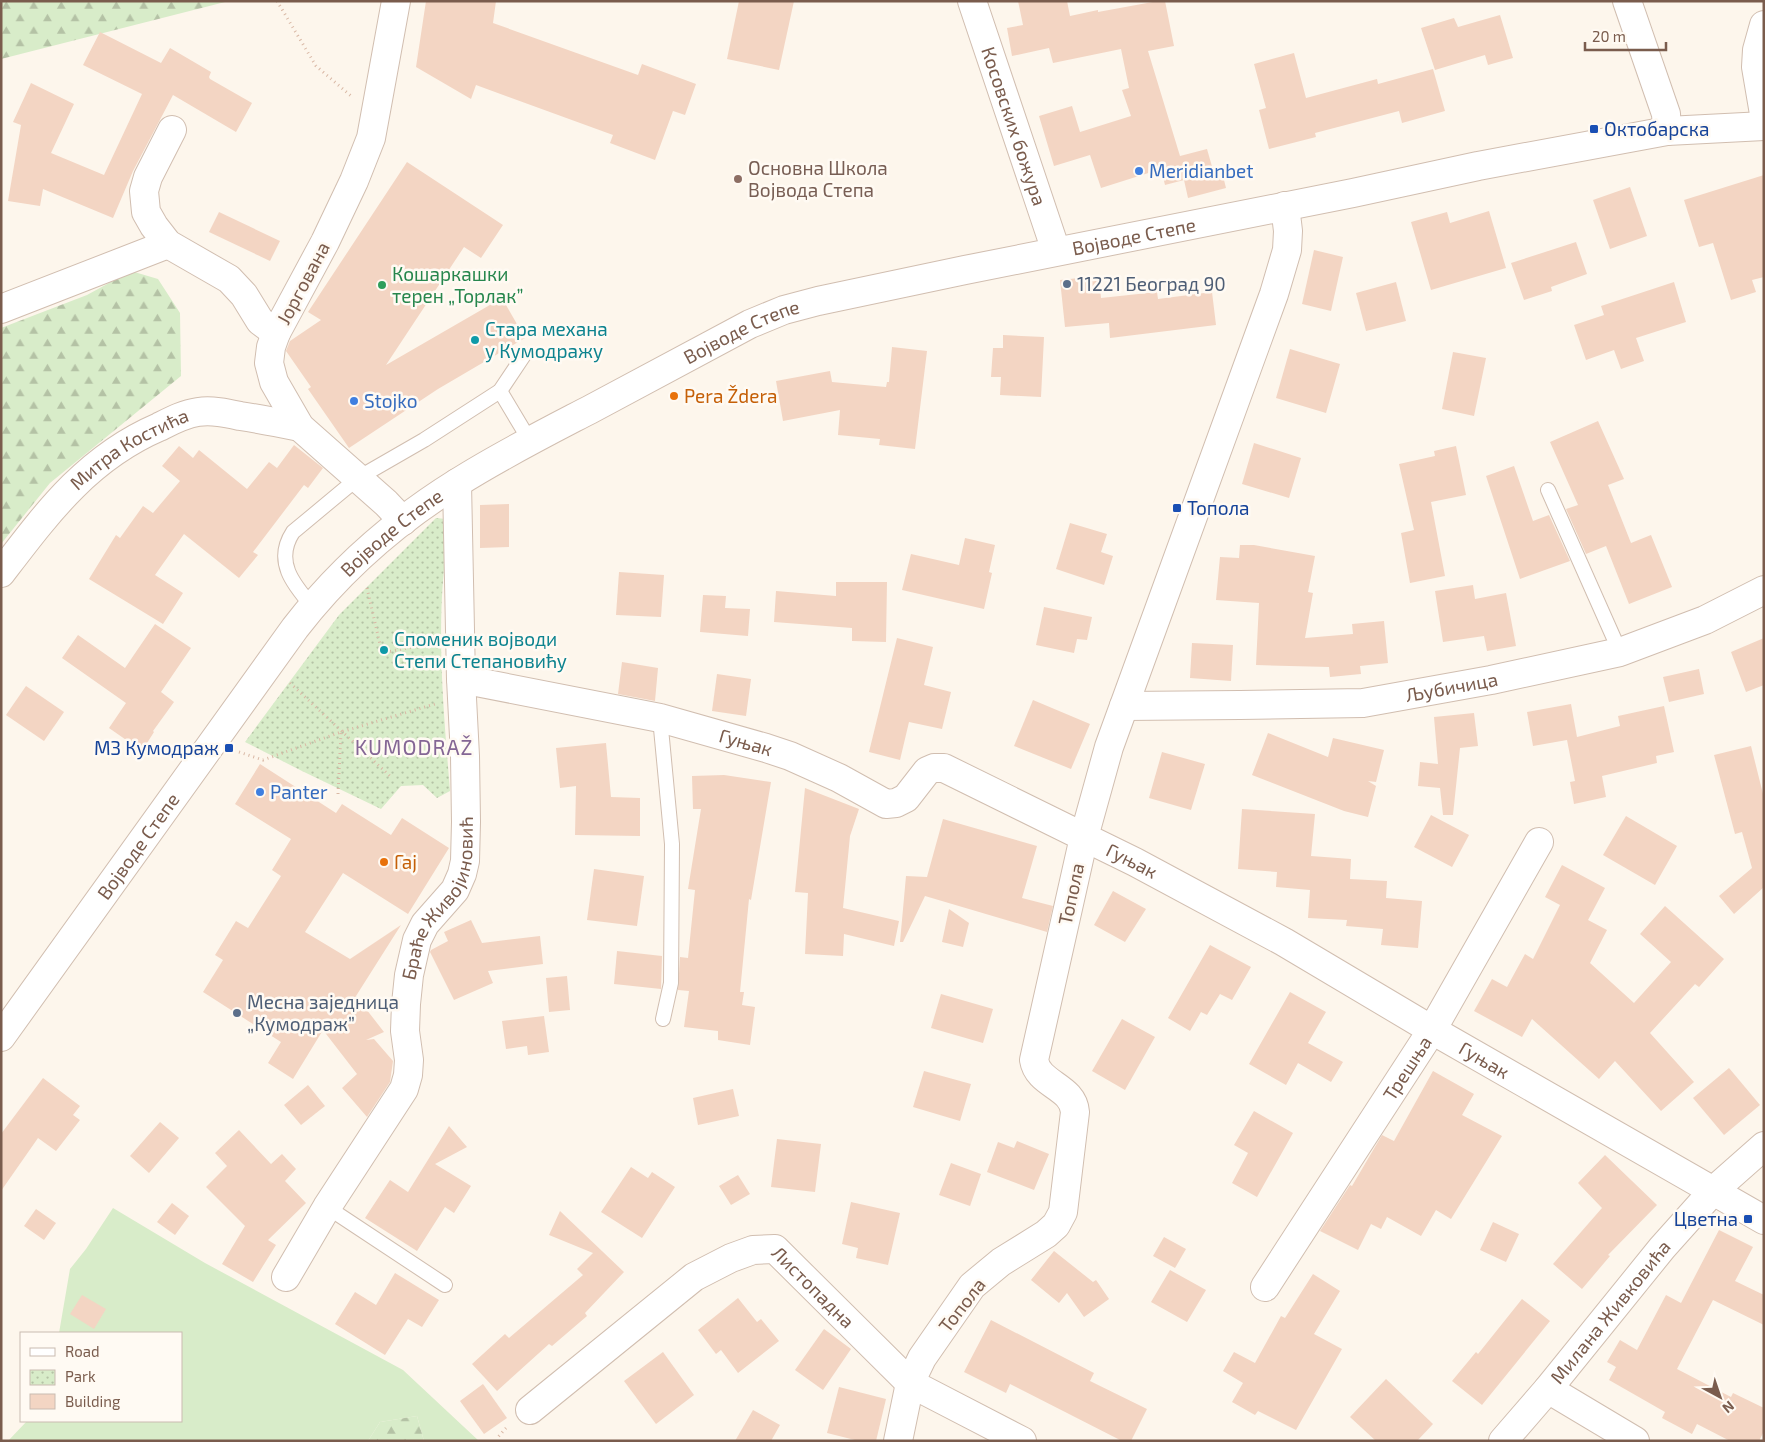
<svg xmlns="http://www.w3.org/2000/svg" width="1765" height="1442" font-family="'Exo 2',sans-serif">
  <defs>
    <pattern id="forest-firs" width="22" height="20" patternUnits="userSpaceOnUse" patternTransform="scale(1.25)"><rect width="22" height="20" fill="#d8ecc9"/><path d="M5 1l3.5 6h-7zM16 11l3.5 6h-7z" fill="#b4c2a5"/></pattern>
    <pattern id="park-dots" width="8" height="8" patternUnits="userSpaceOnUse" patternTransform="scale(1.25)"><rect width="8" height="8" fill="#d8ecc9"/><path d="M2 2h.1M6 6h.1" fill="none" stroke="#b4c2a5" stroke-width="1.8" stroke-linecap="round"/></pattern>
  </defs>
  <rect width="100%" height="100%" fill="#fdf6ec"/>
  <polygon fill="#d8ecc9" points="113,1208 205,1263 403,1370 479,1441 424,1441 417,1416 380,1422 368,1441 8,1441 27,1421 181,1421 181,1333 59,1333 70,1269 86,1249"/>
  <g fill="url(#forest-firs)">
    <polygon points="1,1 229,1 1,59"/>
    <polygon points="131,271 158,279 180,313 181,376 50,483 1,544 1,328 87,295"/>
    <polygon points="417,1416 424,1441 368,1441 380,1422"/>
  </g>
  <path fill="url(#park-dots)" d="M436 518 446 519 450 526C434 613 443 703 450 791L437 798 423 785 401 786 381 809 302 771 245 742 339 615Z"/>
  <g fill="#f3d5c3">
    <polygon points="426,1 496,1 493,23 638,75 642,64 696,84 685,115 673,111 655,160 610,143 613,135 476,85 471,99 416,67"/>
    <polygon points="739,1 794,1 779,70 727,59"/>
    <polygon points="1018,1 1067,1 1070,16 1098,10 1098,12 1158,1 1165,1 1174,46 1148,51 1180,156 1207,149 1213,170 1221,168 1226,188 1188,198 1184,180 1165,185 1161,169 1101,188 1090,155 1054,166 1039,116 1072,106 1080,132 1131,116 1122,90 1129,88 1121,49 1053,63 1049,48 1012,56 1007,28 1023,25"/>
    <polygon points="1500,15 1513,58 1488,65 1485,55 1435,70 1421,28 1454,18 1458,27"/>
    <polygon points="100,32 161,63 170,48 211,72 209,77 210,79 252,103 236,132 173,95 133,171 113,218 43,189 40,206 8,201 21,125 13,122 31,83 74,104 51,153 104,175 142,94 83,65"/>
    <polygon points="1294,53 1306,98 1377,79 1378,84 1433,69 1445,111 1402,123 1399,111 1315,133 1316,137 1269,149 1259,110 1266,108 1254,64"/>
    <polygon points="407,162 503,225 481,258 464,247 386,365 502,298 525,338 438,389 349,448 308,389 311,387 286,351 290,341 321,320 308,312"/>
    <polygon points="1764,175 1764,277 1752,280 1756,292 1731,300 1713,243 1699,247 1684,200"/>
    <polygon points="1630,187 1647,236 1610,249 1593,200"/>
    <polygon points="1489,211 1506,268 1431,290 1411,222 1447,212 1450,223"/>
    <polygon points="219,212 280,241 270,261 209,232"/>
    <polygon points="1576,242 1587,274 1551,287 1552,291 1524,300 1511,263"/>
    <polygon points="1314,250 1343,257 1331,311 1302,304"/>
    <polygon points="1099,276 1101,298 1157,292 1158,299 1212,292 1216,325 1110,338 1109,323 1065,327 1060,280"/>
    <polygon points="1396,282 1406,321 1366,331 1356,293"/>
    <polygon points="1674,282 1686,322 1636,338 1644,361 1621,369 1614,350 1586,360 1574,325 1604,315 1601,306"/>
    <polygon points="1003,335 1044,337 1041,397 1000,395 1001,377 991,377 993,348 1003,348"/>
    <polygon points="892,347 927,351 915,449 879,445 880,439 838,435 840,410 783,421 776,381 830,371 832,382 886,387 887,382 889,382"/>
    <polygon points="1290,349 1340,364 1326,413 1276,398"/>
    <polygon points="1453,352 1486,358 1474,416 1442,409"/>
    <polygon points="1598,421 1624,479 1608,485 1631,543 1651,535 1672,587 1629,604 1606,546 1586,554 1566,509 1578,505 1550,442"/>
    <polygon points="1254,443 1301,458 1289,498 1242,484"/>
    <polygon points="294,445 323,468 308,488 304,485 253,552 258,555 239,578 184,534 155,575 183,593 163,624 89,579 116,535 120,538 143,506 153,513 180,481 162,466 179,446 193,458 199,450 247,489 269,462 277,468"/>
    <polygon points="1456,446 1466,495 1431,502 1445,576 1410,583 1401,533 1414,530 1399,464 1435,456 1434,451"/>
    <polygon points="1514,466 1533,521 1549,515 1570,561 1520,579 1486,476"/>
    <polygon points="509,504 509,547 480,548 480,505"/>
    <polygon points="1070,523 1107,534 1101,552 1113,556 1104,585 1056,569"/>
    <polygon points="965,538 995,545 989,572 992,573 984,609 902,590 911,554 959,565"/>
    <polygon points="1240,545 1254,545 1315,556 1308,592 1313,593 1305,638 1353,634 1352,624 1384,621 1388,663 1360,666 1361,674 1330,677 1329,667 1256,665 1259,603 1216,600 1220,557 1239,558"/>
    <polygon points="619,572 664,575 661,617 616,615"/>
    <polygon points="836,582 887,582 886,642 852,641 852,628 774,622 776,591 836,596"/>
    <polygon points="1473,585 1475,599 1506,593 1516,646 1487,651 1484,636 1443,642 1435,591"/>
    <polygon points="703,595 726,596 725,608 750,609 748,636 700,632"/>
    <polygon points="1044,607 1092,617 1087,640 1077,639 1074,653 1036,645"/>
    <polygon points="155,624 191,648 161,692 174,702 153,731 154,732 142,751 109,728 126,703 62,658 78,635 125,668"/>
    <polygon points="897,638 933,647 924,685 951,692 942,729 909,722 900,760 869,752"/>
    <polygon points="1764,638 1764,685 1746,692 1731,652"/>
    <polygon points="1192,643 1233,645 1231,681 1190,678"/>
    <polygon points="622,662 658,668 655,701 618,694"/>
    <polygon points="1699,669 1704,694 1669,702 1663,677"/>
    <polygon points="717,674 751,679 746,716 712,711"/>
    <polygon points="26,686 64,712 44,741 6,715"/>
    <polygon points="1033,700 1090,724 1071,769 1014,746"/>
    <polygon points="1571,704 1577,737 1620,726 1618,716 1664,706 1674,752 1656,756 1657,763 1602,776 1606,797 1574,804 1570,782 1575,781 1567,740 1533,746 1527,712"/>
    <polygon points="1474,713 1478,746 1460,748 1453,815 1443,815 1440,788 1418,786 1420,762 1438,764 1434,717"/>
    <polygon points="1268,733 1328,757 1333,738 1384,750 1376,782 1368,781 1376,786 1368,817 1344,811 1252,775"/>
    <polygon points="606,743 611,797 640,798 640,836 575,835 576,786 560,788 556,748"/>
    <polygon points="1751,746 1764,798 1764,887 1734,914 1719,896 1752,868 1742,832 1735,834 1714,755"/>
    <polygon points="1162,752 1205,764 1191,810 1149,798"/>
    <polygon points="260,764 336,813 342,804 391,835 402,818 449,848 408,914 343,873 305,932 350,959 401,925 356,996 384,1032 366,1040 374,1039 393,1061 390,1082 367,1117 342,1088 357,1074 323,1030 293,1079 268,1063 281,1042 203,992 223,960 215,955 236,921 248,928 281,876 272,870 291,839 235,804"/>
    <polygon points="724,775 771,782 751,900 749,899 740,992 744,992 742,1005 755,1007 750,1045 718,1040 718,1031 684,1027 689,991 678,990 680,957 688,958 695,890 688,889 701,809 693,809 692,776"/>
    <polygon points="805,788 859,809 850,836 843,908 899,921 894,946 844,934 843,956 805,954 808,893 795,892"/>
    <polygon points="1242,809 1315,814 1311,856 1351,859 1350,879 1387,881 1386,898 1422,901 1418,948 1381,945 1383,929 1346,926 1347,920 1308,918 1310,890 1276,887 1277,872 1238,869"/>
    <polygon points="1431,815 1469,835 1452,867 1414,847"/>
    <polygon points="1626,816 1677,846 1655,885 1603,855"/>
    <polygon points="943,819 1037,846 1022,898 1053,906 1047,932 925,896 903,942 900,942 906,876 927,877"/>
    <polygon points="1562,865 1605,888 1588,920 1607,930 1590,963 1634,1003 1671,962 1640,934 1665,906 1724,959 1699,987 1695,984 1650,1033 1694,1082 1661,1111 1615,1061 1599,1079 1532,1019 1522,1037 1474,1011 1492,979 1507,987 1525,954 1533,959 1560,905 1545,897"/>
    <polygon points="594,869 644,876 637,926 587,920"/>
    <polygon points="1113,891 1146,909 1125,942 1094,925"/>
    <polygon points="949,909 969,923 963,947 942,942"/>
    <polygon points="471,920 482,943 540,936 543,964 488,971 493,983 454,1000 430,952 431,950 448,941 444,932"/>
    <polygon points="1210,945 1251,967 1232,1000 1220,994 1207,1015 1201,1012 1190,1031 1168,1018"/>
    <polygon points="617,951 662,956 661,989 614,984"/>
    <polygon points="567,976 570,1010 549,1012 546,978"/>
    <polygon points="1290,992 1326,1012 1308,1043 1343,1062 1331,1082 1298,1063 1286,1085 1249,1064"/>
    <polygon points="941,994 993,1009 983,1043 931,1028"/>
    <polygon points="544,1016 549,1052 528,1055 527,1046 506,1049 502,1021"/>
    <polygon points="1122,1019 1155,1037 1125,1090 1092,1071"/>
    <polygon points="1729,1068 1760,1105 1724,1135 1693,1098"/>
    <polygon points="924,1071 971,1084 960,1121 913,1107"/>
    <polygon points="1433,1071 1474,1094 1462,1115 1502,1136 1451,1219 1436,1210 1421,1236 1387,1217 1381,1229 1371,1224 1358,1250 1320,1231 1350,1185 1352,1186 1382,1135 1394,1141"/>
    <polygon points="43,1078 80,1106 73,1115 80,1120 56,1151 38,1138 1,1191 1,1134"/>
    <polygon points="308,1085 325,1106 301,1125 284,1105"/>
    <polygon points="733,1089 739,1116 698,1125 693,1098"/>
    <polygon points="1254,1111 1293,1133 1257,1197 1232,1183 1248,1153 1234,1145"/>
    <polygon points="160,1122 179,1138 149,1173 130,1156"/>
    <polygon points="449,1126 467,1147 435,1164 471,1186 454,1213 445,1207 417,1251 365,1218 390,1180 408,1192"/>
    <polygon points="239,1130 271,1164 282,1154 296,1169 285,1181 306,1203 268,1240 276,1245 253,1282 222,1264 245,1226 206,1187 227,1166 215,1153"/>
    <polygon points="777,1139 821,1144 815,1192 771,1187"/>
    <polygon points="1017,1141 1049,1154 1034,1190 987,1172 998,1142 1014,1148"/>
    <polygon points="1605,1155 1657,1205 1608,1255 1610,1256 1582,1289 1553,1264 1602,1208 1578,1183"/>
    <polygon points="951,1163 981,1174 970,1206 939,1195"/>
    <polygon points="631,1167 648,1178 652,1172 675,1187 642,1238 601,1212"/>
    <polygon points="738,1175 750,1194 731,1205 719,1186"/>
    <polygon points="851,1202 900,1213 888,1265 856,1258 858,1248 842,1244"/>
    <polygon points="172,1203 189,1216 175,1235 157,1222"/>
    <polygon points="36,1209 56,1223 44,1240 24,1226"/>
    <polygon points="560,1211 624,1272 585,1313 587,1316 552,1346 549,1344 497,1391 472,1364 505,1334 509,1338 583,1275 577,1269 593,1253 549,1235"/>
    <polygon points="1493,1222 1519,1234 1506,1262 1480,1250"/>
    <polygon points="1719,1230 1753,1247 1735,1281 1764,1295 1764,1325 1713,1300 1677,1369 1731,1397 1733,1393 1764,1408 1764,1431 1759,1441 1730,1441 1697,1424 1692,1434 1662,1418 1665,1412 1609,1380 1616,1367 1607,1362 1620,1340 1637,1350 1666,1295 1681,1303"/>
    <polygon points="1164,1237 1186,1249 1175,1268 1153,1256"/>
    <polygon points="1054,1251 1093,1282 1096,1280 1109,1299 1084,1317 1067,1293 1059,1303 1031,1280"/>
    <polygon points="1170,1270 1206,1290 1187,1322 1151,1302"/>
    <polygon points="395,1273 439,1300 422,1327 408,1319 385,1355 335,1324 355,1292 376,1305"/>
    <polygon points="1313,1274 1340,1291 1314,1334 1342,1349 1296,1430 1258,1411 1255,1415 1232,1402 1243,1383 1223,1371 1234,1352 1255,1363 1281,1316 1285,1318"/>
    <polygon points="82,1295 106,1309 94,1329 70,1314"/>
    <polygon points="738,1298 757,1322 761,1319 779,1341 738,1373 721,1350 716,1354 698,1330"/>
    <polygon points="1522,1299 1550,1321 1482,1405 1452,1381 1476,1352 1478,1354"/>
    <polygon points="991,1320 1094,1373 1090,1381 1147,1409 1131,1441 1122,1441 1010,1384 1006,1393 964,1372"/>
    <polygon points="824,1329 851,1349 823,1390 795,1370"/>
    <polygon points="663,1352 694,1395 656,1424 624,1381"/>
    <polygon points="1386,1379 1433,1424 1417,1441 1376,1441 1350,1417"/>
    <polygon points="483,1384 507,1418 484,1434 460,1401"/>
    <polygon points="839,1387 886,1399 876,1441 859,1441 827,1433"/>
    <polygon points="753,1410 780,1425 771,1441 735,1441"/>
  </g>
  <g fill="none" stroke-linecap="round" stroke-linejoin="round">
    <defs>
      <g id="service">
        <polyline points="500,391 530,441"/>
        <polyline points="1548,490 1620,652"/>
        <path d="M312 606C293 584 274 561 293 532L358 478 424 440 500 391 524 355"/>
        <polyline points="660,718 672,844 671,983 663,1019"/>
        <polyline points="327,1207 445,1285"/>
      </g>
      <g id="minor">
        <polyline points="396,1 371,138 354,181 325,242 276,333 271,347 269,363 274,382 300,427 386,503 403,521"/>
        <path id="s1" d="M972 1 1056 251"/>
        <polyline points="1764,25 1757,50 1756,67 1764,114"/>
        <polyline points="172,130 148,177 144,191 146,212 154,226 168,244 229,279 244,295 260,321 276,333"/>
        <polyline points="1,309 168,244"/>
        <path id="s2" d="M1 573C47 513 87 458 159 427 171 421 184 414 198 412 212 410 226 413 240 416 260 419 280 423 300 427"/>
        <path id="s3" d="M461 679 660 718 766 748 790 756 839 778 886 804 896 803 906 798 927 771 934 768H944L1084 837 1034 1060C1038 1085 1073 1086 1075 1112L1063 1212 1056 1225 1046 1234 1001 1262 972 1286 922 1358 910 1383 898 1441"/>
        <path id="s4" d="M1124 706 1240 705 1363 703 1491 680 1620 652 1705 620 1764 590"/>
        <path id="s5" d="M286 1277 327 1207 404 1089 408 1075 409 1060 405 1031 406 1004 409 975 417 940 425 924 455 890 462 874 465 861 466 822 465 756 461 679 457 483"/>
        <path id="s6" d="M1265 1287 1432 1030 1539 842"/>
        <polyline points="1548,1389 1635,1441"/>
        <path id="s7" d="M530 1410 694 1277 731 1258 753 1250 775 1249 910 1383 1022 1441"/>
        <path id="s8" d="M1503 1441 1548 1389 1662 1248 1713 1191 1764 1146"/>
      </g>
      <g id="tertiary">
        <polyline points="1627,1 1666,114 1667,131"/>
        <path id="s9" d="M1285 206 1288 231 1287 250 1274 294 1109 747 1084 837 1135 862 1284 942 1432 1030 1764 1220"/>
        <path id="s10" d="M1 1037 295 628C339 571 396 521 457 483 501 455 547 432 593 408 645 380 697 352 750 324L784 310 818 301 965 270 1353 193 1478 166 1667 131 1764 126"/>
      </g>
    </defs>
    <use href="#service" stroke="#d1beb0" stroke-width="16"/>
    <use href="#minor" stroke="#d1beb0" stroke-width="30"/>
    <use href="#tertiary" stroke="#d1beb0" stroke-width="30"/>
    <g stroke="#d9b8a5" stroke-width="3" stroke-dasharray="1 4" stroke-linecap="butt">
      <polyline points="277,1 316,66 351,96"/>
      <polyline points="367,588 382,653 434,643"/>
      <polyline points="290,683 391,777"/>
      <polyline points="239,752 263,760 341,732 435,704"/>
      <polyline points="338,794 341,733"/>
      <polyline points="498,1441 498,1437 508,1426"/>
    </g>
    <use href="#service" stroke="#fff" stroke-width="14"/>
    <use href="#minor" stroke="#fff" stroke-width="28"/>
    <use href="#tertiary" stroke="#fff" stroke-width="28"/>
  </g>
  <g fill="#1a4fb4" stroke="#fffaf3" stroke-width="2">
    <rect x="1589" y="124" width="10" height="10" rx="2.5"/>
    <rect x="1172" y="503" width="10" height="10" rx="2.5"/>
    <rect x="224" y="743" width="10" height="10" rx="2.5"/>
    <rect x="1743" y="1214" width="10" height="10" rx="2.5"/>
  </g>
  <g fill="#3f7fe0" stroke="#fffaf3" stroke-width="2">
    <circle cx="1139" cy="171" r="5"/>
    <circle cx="354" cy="401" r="5"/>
    <circle cx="260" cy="792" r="5"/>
  </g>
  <circle fill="#8d6e63" stroke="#fffaf3" stroke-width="2" cx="738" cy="179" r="5"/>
  <g fill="#5c6f8a" stroke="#fffaf3" stroke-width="2">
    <circle cx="1067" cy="284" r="5"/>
    <circle cx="237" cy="1013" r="5"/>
  </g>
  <circle fill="#2e9e5b" stroke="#fffaf3" stroke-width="2" cx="382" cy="285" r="5"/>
  <g fill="#0f9aa8" stroke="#fffaf3" stroke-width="2">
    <circle cx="475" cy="340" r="5"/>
    <circle cx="384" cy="650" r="5"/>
  </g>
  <g fill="#e8710a" stroke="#fffaf3" stroke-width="2">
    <circle cx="674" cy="396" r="5"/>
    <circle cx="384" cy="862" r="5"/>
  </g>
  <g text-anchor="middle" stroke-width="5" stroke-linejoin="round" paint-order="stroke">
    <g font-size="19" fill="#7a5c4d" stroke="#fffaf3">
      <text dy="7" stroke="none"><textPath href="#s1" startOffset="132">Косовских божура</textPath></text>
      <text dy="7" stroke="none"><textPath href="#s10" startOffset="1450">Војводе Степе</textPath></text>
      <text transform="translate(303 283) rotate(-62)" y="7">Јоргована</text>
      <text dy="7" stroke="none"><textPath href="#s10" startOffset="1045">Војводе Степе</textPath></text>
      <text dy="7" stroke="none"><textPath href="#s2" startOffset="181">Митра Костића</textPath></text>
      <text dy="7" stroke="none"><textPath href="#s10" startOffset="640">Војводе Степе</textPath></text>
      <text dy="7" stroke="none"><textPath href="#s4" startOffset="329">Љубичица</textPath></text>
      <text dy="7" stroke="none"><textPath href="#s3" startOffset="292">Гуњак</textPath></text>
      <text dy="7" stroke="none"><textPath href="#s10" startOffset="235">Војводе Степе</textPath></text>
      <text dy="7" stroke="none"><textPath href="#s9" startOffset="719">Гуњак</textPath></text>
      <text transform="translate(1071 894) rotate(-78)" y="7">Топола</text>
      <text dy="7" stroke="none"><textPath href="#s5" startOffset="422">Браће Живојиновић</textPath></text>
      <text dy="7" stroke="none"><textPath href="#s9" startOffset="1124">Гуњак</textPath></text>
      <text dy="7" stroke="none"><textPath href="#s6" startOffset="261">Трешња</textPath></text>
      <text dy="7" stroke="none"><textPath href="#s7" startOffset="352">Листопадна</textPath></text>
      <text transform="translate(962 1305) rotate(-52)" y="7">Топола</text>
      <text dy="7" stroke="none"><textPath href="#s8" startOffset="168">Милана Живковића</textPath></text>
    </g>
    <g font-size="19" fill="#164399" stroke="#fffaf3" text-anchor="start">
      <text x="1604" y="136">Октобарска</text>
      <text x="1187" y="515">Топола</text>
      <text x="219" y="755" text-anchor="end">МЗ Кумодраж</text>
      <text x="1738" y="1226" text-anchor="end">Цветна</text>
    </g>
    <g font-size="19" fill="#785e54" stroke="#fffaf3" text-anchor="start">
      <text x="748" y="175">Основна Школа<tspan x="748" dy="22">Војвода Степа</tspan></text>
    </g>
    <g font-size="19" fill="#366cbe" stroke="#fffaf3" text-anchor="start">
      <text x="1149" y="178">Meridianbet</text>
      <text x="364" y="408">Stojko</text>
      <text x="270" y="799">Panter</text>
    </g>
    <g font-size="19" fill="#27864d" stroke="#fffaf3" text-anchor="start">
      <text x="392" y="281">Кошаркашки<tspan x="392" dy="22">терен „Торлак”</tspan></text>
    </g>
    <g font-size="19" fill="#4e5e75" stroke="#fffaf3" text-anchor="start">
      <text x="1077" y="291">11221 Београд 90</text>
      <text x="247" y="1009">Месна заједница<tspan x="247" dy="22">„Кумодраж”</tspan></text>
    </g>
    <g font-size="19" fill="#0d838f" stroke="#fffaf3" text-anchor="start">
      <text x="485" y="336">Стара механа<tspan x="485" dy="22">у Кумодражу</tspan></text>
      <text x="394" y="646">Споменик војводи<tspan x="394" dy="22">Степи Степановићу</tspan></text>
    </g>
    <g font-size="19" fill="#c56008" stroke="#fffaf3" text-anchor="start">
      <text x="684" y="403">Pera Ždera</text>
      <text x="394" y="869">Гај</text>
    </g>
    <g font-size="21" letter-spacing="1" fill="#846695" stroke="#fffaf3">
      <text x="414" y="755">KUMODRAŽ</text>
    </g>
  </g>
  <rect width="1765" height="1442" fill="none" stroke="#7a5c4d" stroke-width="5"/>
  <rect x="20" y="1332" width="162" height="90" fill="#fffaf3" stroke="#cabbb1"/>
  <rect x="30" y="1348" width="25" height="8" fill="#ffffff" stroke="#cabbb1"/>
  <text x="65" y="1357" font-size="15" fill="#7a5c4d">Road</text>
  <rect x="30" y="1370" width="25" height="15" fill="url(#park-dots)" stroke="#cabbb1"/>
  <text x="65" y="1382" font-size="15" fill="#7a5c4d">Park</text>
  <rect x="30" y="1394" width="25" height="15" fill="#f3d5c3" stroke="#cabbb1"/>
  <text x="65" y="1407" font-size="15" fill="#7a5c4d">Building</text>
  <g transform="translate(1720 1397) rotate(140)" stroke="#fffaf3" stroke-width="4" paint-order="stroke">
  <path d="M0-4L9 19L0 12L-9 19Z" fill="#7a5c4d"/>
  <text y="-8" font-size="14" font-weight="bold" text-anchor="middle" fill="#7a5c4d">N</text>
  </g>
  <path d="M1585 42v8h81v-8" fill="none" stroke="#7a5c4d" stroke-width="2.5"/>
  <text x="1592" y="42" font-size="15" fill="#7a5c4d" stroke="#fffaf3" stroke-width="4" paint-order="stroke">20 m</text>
</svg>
